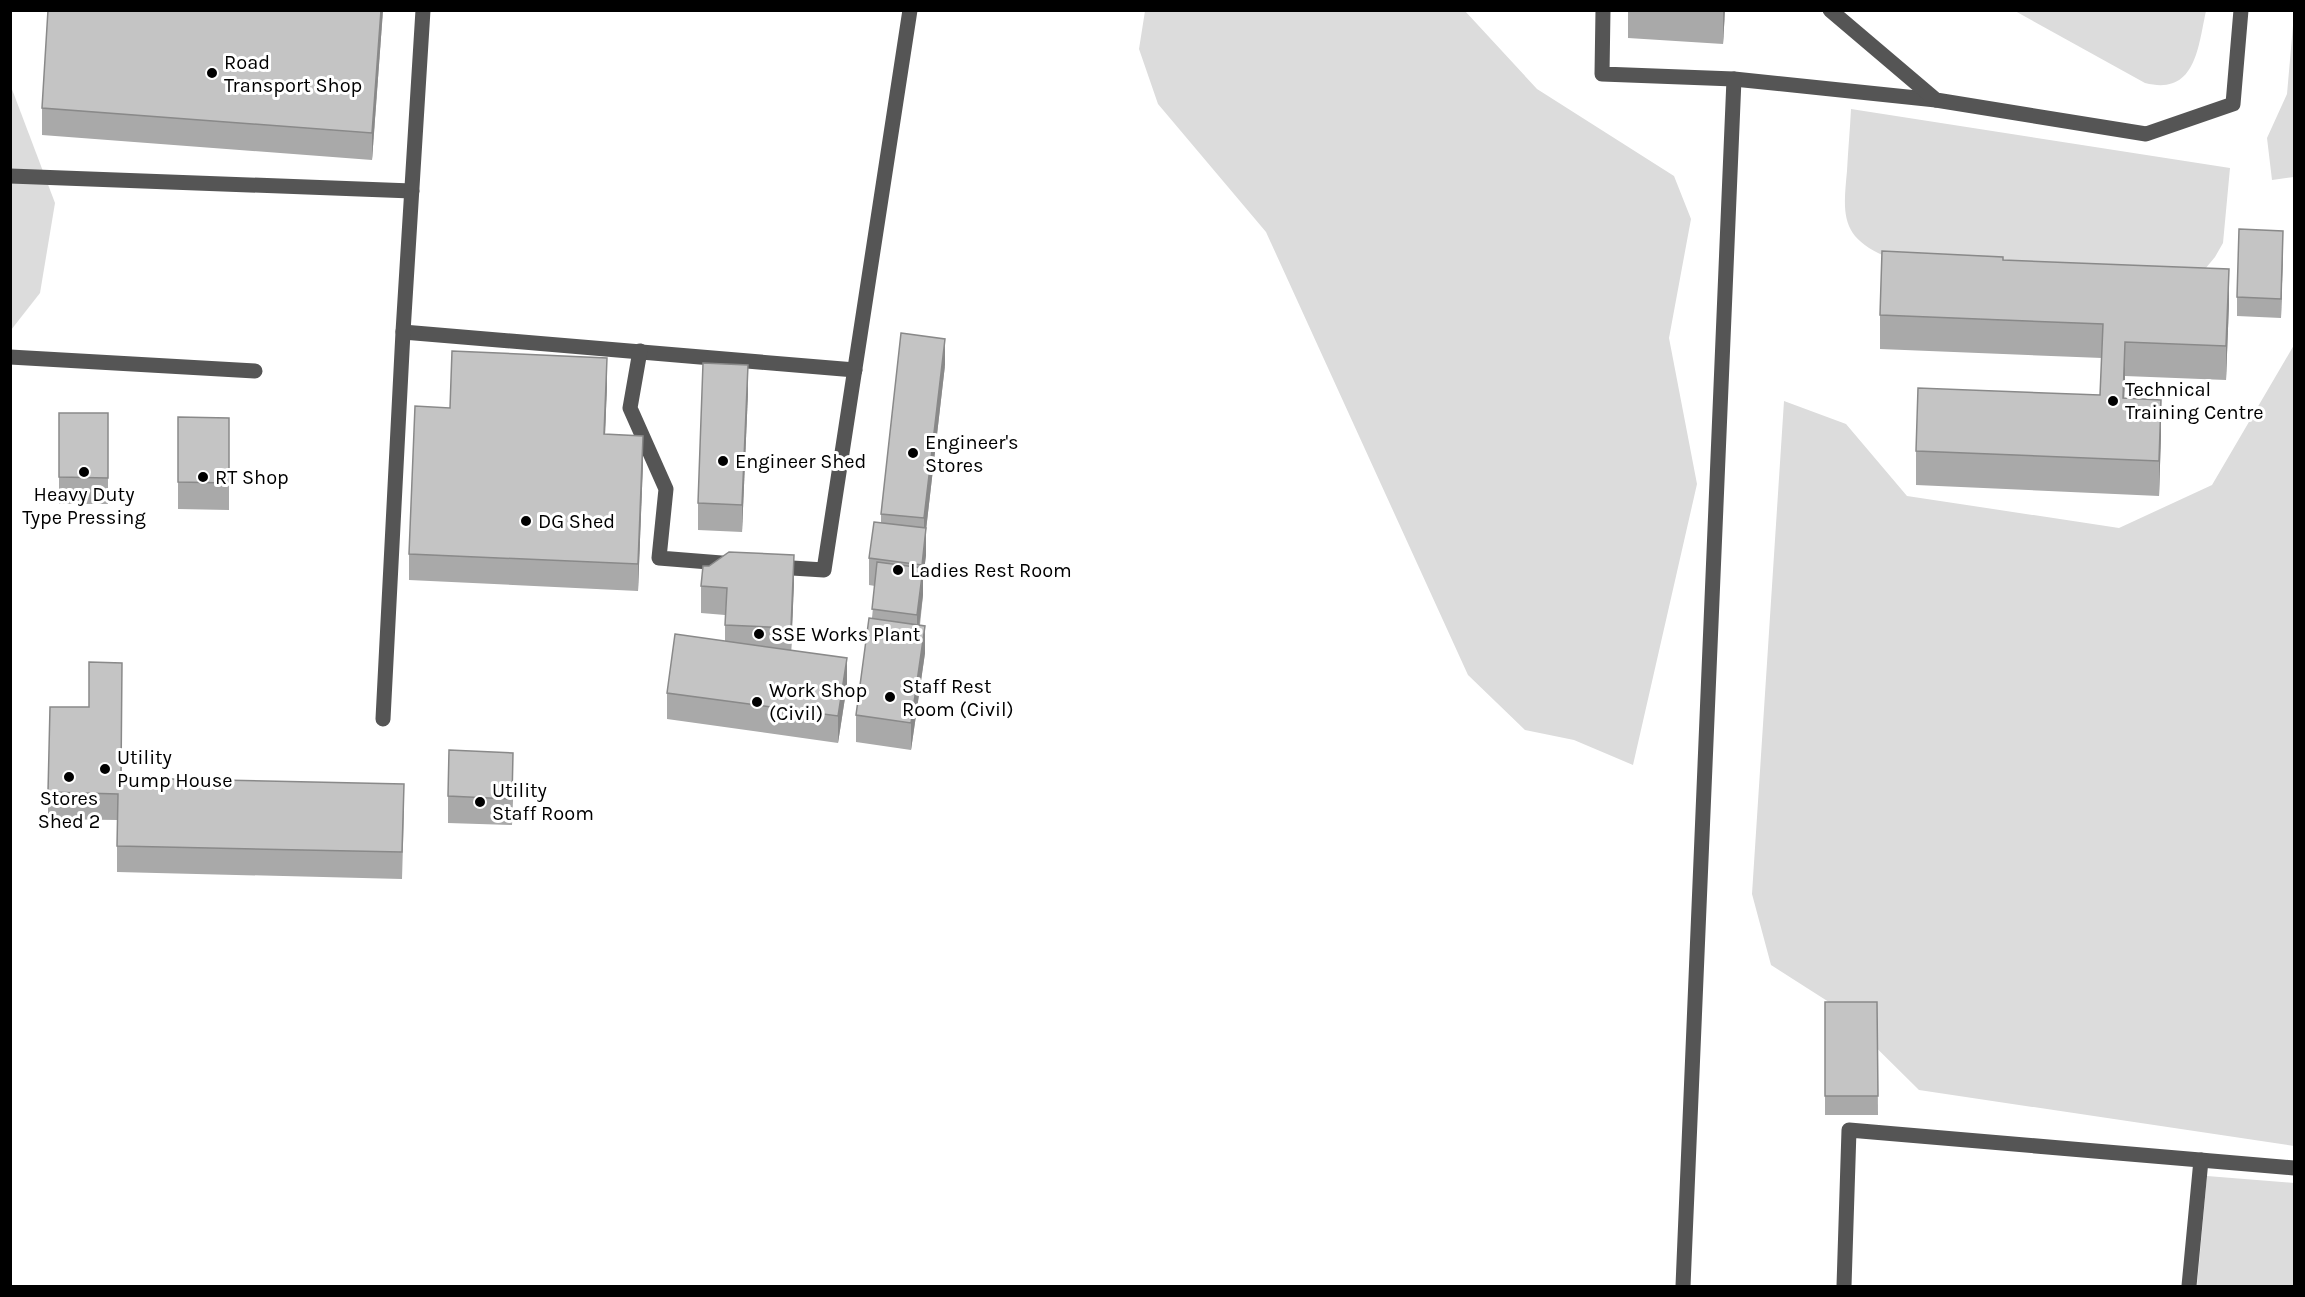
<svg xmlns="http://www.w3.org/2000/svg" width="2305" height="1297" font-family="Karla,sans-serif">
  <rect width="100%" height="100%" fill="#fff"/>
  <g fill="#dcdcdc">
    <polygon points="1145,11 1465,11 1537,89 1674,176 1691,219 1669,338 1697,484 1633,765 1574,740 1525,730 1468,675 1266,232 1158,104 1139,49"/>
    <path d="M2015 11H2014H2206C2198 47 2196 96 2145 83Z"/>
    <polygon points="2294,14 2294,177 2272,180 2267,138 2287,94"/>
    <polygon points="10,84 55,203 40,293 11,330"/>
    <path d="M1851 109 2230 168 2223 243 2215 257 2205 269 1885 256C1840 237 1843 213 1847 171 1848 150 1850 130 1851 109Z"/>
    <polygon points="2294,345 2294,1146 1919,1090 1832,1004 1771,965 1752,894 1784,401 1846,424 1907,496 2119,528 2212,485"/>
    <polygon points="2207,1176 2294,1183 2294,1286 2197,1286"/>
  </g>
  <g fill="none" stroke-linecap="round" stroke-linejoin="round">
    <g stroke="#555" stroke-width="15">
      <polyline points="1603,10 1602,74 1734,79 1936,100"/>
      <polyline points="1830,10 1936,100 2146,134 2233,104 2241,10"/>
      <polyline points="10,176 412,191"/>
      <polyline points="403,332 855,370"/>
      <polyline points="640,351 630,408 666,489 659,558 734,564"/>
      <polyline points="10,357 255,371"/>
      <polyline points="776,567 824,570 910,10"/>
      <polyline points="383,719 403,332 423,10"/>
      <polyline points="1683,1286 1734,79"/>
      <polyline points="1844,1286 1849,1130 2294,1168"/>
      <polyline points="2189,1286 2201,1160"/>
    </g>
  </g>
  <g fill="#a9a9a9">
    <polygon points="383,10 372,160 42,135 42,108"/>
    <polygon points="1628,10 1725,10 1723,44 1628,38"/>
    <polygon points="2283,249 2281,318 2237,316 2237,297"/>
    <polygon points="2003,260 2229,303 2226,380 2125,376 2124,399 2161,434 2159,496 1916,485 1916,451 2100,395 2102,358 1880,349 1880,315"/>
    <polygon points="945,365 926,530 926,555 923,579 923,595 920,625 925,653 911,750 856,742 856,715 872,618 875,586 869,585 869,558 881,523 881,514"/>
    <polygon points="607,385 605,434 643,463 638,591 409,580 409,554"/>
    <polygon points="748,392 742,532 698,530 698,503"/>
    <rect x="59" y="413" width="49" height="91"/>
    <polygon points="178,417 229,418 229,510 178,509"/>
    <polygon points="794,582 791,650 847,685 838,743 667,719 667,693 725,641 725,615 701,613 701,586"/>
    <polygon points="121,778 404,811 402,879 117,872 117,820 48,819 48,792"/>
    <polygon points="513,780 512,825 448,823 448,796"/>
    <polygon points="1825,1002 1877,1002 1878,1115 1825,1115"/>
  </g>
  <g fill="#898989">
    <polygon points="381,10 383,10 372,160 372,133"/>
    <polygon points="1723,10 1725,10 1723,44"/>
    <polygon points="2283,231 2283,249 2281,318 2281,299"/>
    <polygon points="2229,269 2229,303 2226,380 2226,346"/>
    <polygon points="945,339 945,365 926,530 926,555 923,579 923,595 917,642 917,615 922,580 922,565 924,543 924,518"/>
    <polygon points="2125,342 2125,376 2123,433 2123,398"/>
    <polygon points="607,358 607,385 604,461 604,434"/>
    <polygon points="748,365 748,392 742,532 742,505"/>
    <polygon points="2161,400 2161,434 2159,496 2159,461"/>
    <polygon points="643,436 643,463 638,591 638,564"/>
    <polygon points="794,555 794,582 791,655 791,628"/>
    <polygon points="925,626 925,653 911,750 911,723"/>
    <polygon points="847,658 847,685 838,743 838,716"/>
    <polygon points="513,753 513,780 512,825 512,799"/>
  </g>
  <g fill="#c4c4c4" stroke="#898989" stroke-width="1.5">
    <polygon points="48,10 381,10 372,133 42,108"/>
    <polygon points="2239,229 2283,231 2281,299 2237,297"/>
    <polygon points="1882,251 2003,257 2003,260 2229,269 2226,346 2125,342 2123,398 2161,400 2159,461 1916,451 1918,388 2100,395 2103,324 1880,315"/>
    <polygon points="901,333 945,339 924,518 881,514"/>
    <polygon points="452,351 607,358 604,434 643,436 638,564 409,554 415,406 450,408"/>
    <polygon points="703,363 748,365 742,505 698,503"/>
    <polygon points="59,413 108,413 108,478 59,477"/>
    <polygon points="178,417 229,418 229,483 178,482"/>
    <polygon points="874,522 926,528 922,565 869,558"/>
    <polygon points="729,552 794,555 791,628 725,625 727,588 701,586 703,566 709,566"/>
    <polygon points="877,562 923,568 917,615 872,609"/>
    <polygon points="869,618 925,626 911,723 856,715"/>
    <polygon points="675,634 847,658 838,716 667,693"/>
    <polygon points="89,662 122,663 121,778 404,784 402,852 117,846 118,794 48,792 50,707 89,707"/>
    <polygon points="449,750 513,753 512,799 448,796"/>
    <polygon points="1825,1002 1877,1002 1878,1096 1825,1096"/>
  </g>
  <g fill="#000" stroke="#fff" stroke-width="2">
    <circle cx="212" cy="73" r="6"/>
    <circle cx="2113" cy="401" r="6"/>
    <circle cx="913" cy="453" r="6"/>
    <circle cx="723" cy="461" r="6"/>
    <circle cx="84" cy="472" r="6"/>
    <circle cx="203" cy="477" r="6"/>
    <circle cx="526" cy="521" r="6"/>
    <circle cx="898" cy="570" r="6"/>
    <circle cx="759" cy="634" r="6"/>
    <circle cx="890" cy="697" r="6"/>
    <circle cx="757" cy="702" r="6"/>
    <circle cx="105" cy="769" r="6"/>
    <circle cx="69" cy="777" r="6"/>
    <circle cx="480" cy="802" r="6"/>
  </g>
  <g text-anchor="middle" stroke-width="6" stroke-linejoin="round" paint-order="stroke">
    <g font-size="20" fill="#000" stroke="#fff" text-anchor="start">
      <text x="224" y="69">Road<tspan x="224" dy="23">Transport Shop</tspan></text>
      <text x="2125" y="396">Technical<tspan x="2125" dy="23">Training Centre</tspan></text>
      <text x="925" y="449">Engineer's<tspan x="925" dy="23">Stores</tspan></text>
      <text x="735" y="468">Engineer Shed</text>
      <text x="215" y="484">RT Shop</text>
      <text x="84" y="501" text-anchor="middle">Heavy Duty<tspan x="84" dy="23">Type Pressing</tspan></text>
      <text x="538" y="528">DG Shed</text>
      <text x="910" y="577">Ladies Rest Room</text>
      <text x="771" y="641">SSE Works Plant</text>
      <text x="902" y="693">Staff Rest<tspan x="902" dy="23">Room (Civil)</tspan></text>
      <text x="769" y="697">Work Shop<tspan x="769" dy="23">(Civil)</tspan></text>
      <text x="117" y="764">Utility<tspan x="117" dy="23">Pump House</tspan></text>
      <text x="492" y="797">Utility<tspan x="492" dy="23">Staff Room</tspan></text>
      <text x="69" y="805" text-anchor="middle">Stores<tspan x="69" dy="23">Shed 2</tspan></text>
    </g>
  </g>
  <rect width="2305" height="1297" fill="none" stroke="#000000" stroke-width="24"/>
</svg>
